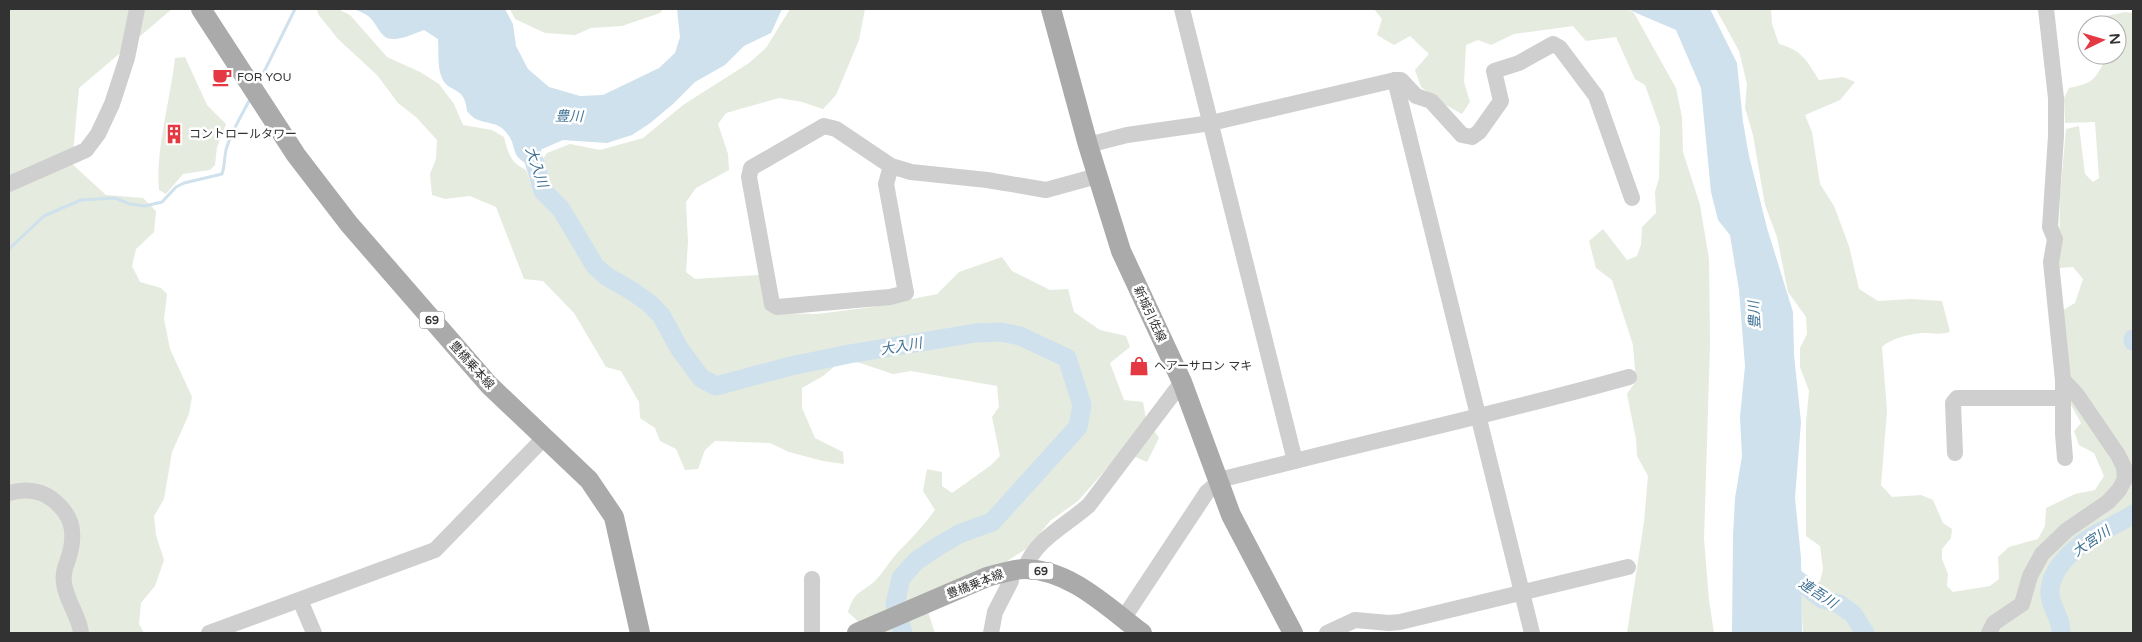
<svg xmlns="http://www.w3.org/2000/svg" width="2142" height="642" font-family="'Varela Round','Noto Sans JP',sans-serif">
  <rect width="100%" height="100%" fill="#fff"/>
  <g fill="#e5ebde">
    <polygon points="9,9 172,9 79,88 72,164 106,195 143,198 156,211 154,232 136,249 132,266 140,282 161,288 167,294 164,319 170,349 192,397 189,414 172,452 164,499 154,516 156,535 164,560 155,586 141,603 139,624 144,633 9,633"/>
    <path d="M317 9H338L350 15 387 57 420 72 439 84 454 104 463 125 492 130 504 137C508 152 510 163 526 170L533 189 546 180 540 163 547 153 570 144 600 150 643 138 683 105 749 63 766 48 790 9H865L859 40 836 95 823 109 802 102 779 98 726 113 718 124 728 154 729 170 696 188 686 202 688 242 686 272 695 279 759 275 776 313 818 314 872 307 937 294 959 272 1002 257 1012 271 1050 290 1068 289 1074 312 1100 330 1126 336 1130 347 1110 363 1124 400 1143 402 1146 419 1159 438 1147 462 1122 451 1078 501 1050 521 1029 547 928 612 935 633H870L848 612C855 590 860 594 875 581 884 572 890 560 899 551 912 538 924 525 935 510L923 491 927 469 942 472V486L952 493 990 466 1000 456 992 417 999 407 997 386 911 371 893 374 854 361 840 362 823 376 802 388V408L815 438 843 452 844 464 823 461 789 452 770 443 715 441 705 450 698 469 685 470 676 449 660 441 655 428 640 418 639 402 621 371 606 367 574 313 543 281 524 279 496 207 470 196 445 199 432 195 430 174 436 159 437 140 416 117 398 103 377 75 338 39 318 14Z"/>
    <polygon points="510,9 663,9 660,13 622,26 591,28 575,35 545,33 515,19"/>
    <polygon points="1374,9 1626,9 1634,13 1676,88 1682,117 1683,152 1700,205 1709,259 1710,344 1704,539 1709,600 1714,633 1627,633 1644,522 1648,476 1637,456 1636,439 1627,394 1636,381 1633,345 1612,280 1596,268 1589,241 1603,229 1627,260 1637,256 1641,245 1642,227 1656,213 1655,192 1659,178 1660,127 1645,85 1635,79 1616,37 1586,41 1573,26 1514,34 1491,45 1478,40 1466,45 1464,82 1470,102 1462,114 1442,103 1421,87 1415,70 1429,54 1410,36 1394,45 1377,35 1382,19"/>
    <path d="M1716 9H1771L1772 24 1779 44C1802 50 1807 61 1819 80L1843 77 1855 82 1840 100 1805 115 1812 132 1820 184 1834 206 1849 246 1859 289 1878 301 1911 299 1942 301 1950 332C1941 335 1933 333 1923 333 1910 334 1891 338 1882 347L1887 411 1881 485 1892 497 1921 495 1933 500 1943 523 1952 529 1951 538 1942 549V559L1948 574 1947 586 1953 592 1990 586 1999 579 1998 557 2009 547 2038 539 2045 526 2046 508 2075 494 2095 490 2104 476 2094 453 2079 445 2074 431 2081 423 2065 394 2063 310 2075 303 2083 279 2073 267 2059 268 2060 196 2066 129 2079 126 2085 174 2093 182 2099 178 2095 122 2065 123 2064 98 2069 88C2096 83 2095 78 2108 55H2117V25H2101L2102 17 2125 12 2133 13V633H1803L1801 597 1820 581 1823 569 1820 546 1806 536V423L1809 391 1800 367V348L1807 334 1806 317 1788 292 1777 237 1765 205 1753 135 1745 108 1747 84 1739 51Z"/>
    <path d="M185 57 207 105 226 124 217 147 215 165 210 170 183 174 166 194 159 190C156 145 170 103 175 58Z"/>
  </g>
  <g fill="#cee1ed">
    <path d="M354 9H505L513 24 516 46 528 69 549 87 580 96 603 95 659 68 675 53 680 37 677 9H782L771 33 744 46 725 65 695 82 673 104 649 124 632 135 607 143 563 140 540 150 537 161 529 165C508 155 519 146 505 131 497 122 486 124 476 119 473 118 469 113 467 111 465 85 449 94 442 78 437 67 439 51 438 39L424 30C413 34 392 45 383 35 377 29 375 21 368 16 364 13 359 11 354 9Z"/>
    <polygon points="1627,9 1710,9 1737,63 1743,122 1749,156 1767,228 1793,312 1794,355 1801,422 1795,498 1801,558 1802,633 1732,633 1733,536 1735,498 1742,456 1740,417 1745,366 1739,290 1730,235 1718,220 1711,192 1701,88 1676,30"/>
  </g>
  <g fill="none" stroke-linecap="round" stroke-linejoin="round">
    <g stroke="#cee1ed" stroke-width="3">
      <polyline points="260,80 295,9"/>
      <path d="M9 249 44 216 81 200 115 198 130 204 145 206 162 202 176 187 184 183 222 174C225 166 224 159 226 150 231 132 242 115 250 99"/>
    </g>
    <g stroke="#cee1ed" stroke-width="19">
      <polyline points="527,137 543,191 561,209 595,266 606,276 632,291 649,303 661,315 679,348 701,378 716,386 791,366 849,354 976,333 1001,332 1020,336 1067,358 1082,405 1078,427 992,522 959,534 937,547 916,561 901,578 895,604 903,633"/>
      <polyline points="2133,339 2133,341"/>
      <polyline points="1782,568 1822,599 1839,604 1853,614 1865,633"/>
      <path d="M2061 633C2062 617 2048 605 2050 589 2053 562 2087 537 2110 527 2119 522 2125 520 2133 514"/>
    </g>
    <g stroke="#cfcfcf" stroke-width="16">
      <polyline points="2046,9 2056,98 2056,136 2050,227 2055,239 2051,262 2063,380 2063,434 2065,458"/>
      <polyline points="1395,80 1532,633"/>
      <polyline points="1088,145 1127,135 1211,123 1395,80 1401,80 1416,96 1431,101 1462,135 1472,137 1479,132 1501,101 1494,71 1519,63 1553,44 1560,48 1596,96 1632,198"/>
      <polyline points="891,166 886,184 906,293 890,297 777,307 772,304 749,177 751,168 824,126 836,129 891,166 911,172 987,180 1046,190 1097,176"/>
      <polyline points="9,184 86,150 98,134 112,104 127,58 137,9"/>
      <polyline points="1955,453 1953,403 1957,398 2063,398"/>
      <path d="M1295 461C1407 433 1519 408 1629 377"/>
      <path d="M9 493C24 489 40 490 52 499 71 514 76 529 70 553 67 564 62 572 64 583 66 601 79 615 81 633"/>
      <path d="M1025 569C1034 540 1067 525 1089 505L1182 382"/>
      <polyline points="812,579 812,633"/>
      <polyline points="300,600 314,633"/>
      <polyline points="1123,619 1207,492 1223,479 1295,461 1182,9"/>
      <polyline points="209,633 435,550 545,437"/>
      <polyline points="991,633 995,612 1011,581 1010,571"/>
      <polyline points="1327,633 1355,620 1389,623 1400,622 1628,567"/>
      <polyline points="1989,633 1994,623 2022,604 2030,576 2042,554 2067,530 2108,502 2119,490 2125,479 2124,467 2118,455 2077,395 2063,380"/>
    </g>
    <g stroke="#aaa" stroke-width="20">
      <polyline points="201,9 296,155 349,224 489,385 589,480 614,517 640,633"/>
      <polyline points="1051,9 1088,145 1121,251 1182,382 1231,515 1293,633"/>
      <path d="M857 633 987 577C999 574 1012 569 1025 569 1071 570 1107 607 1142 633"/>
    </g>
  </g>
  <defs>
    <symbol id="cafe-bare" viewBox="-9 -9 18 18"><path d="M-5.5-4.5H6V0H3Q3 3.5 0 3.5H-2.5Q-5.5 3.5-5.5 0ZM3-3.2v2h1.7v-2ZM-6 4.5H4V6H-6Z" fill="#e43942" stroke="#fff" stroke-width="2.5" paint-order="stroke"/></symbol>
    <symbol id="building-bare" viewBox="-9 -9 18 18"><path d="M-4-6H4V6H1V3H-1V6H-4ZM-2.5-4.3h1.7v1.8h-1.7ZM.8-4.3h1.7v1.8H.8ZM-2.5-1h1.7V.8h-1.7ZM.8-1h1.7V.8H.8Z" fill="#e43942" stroke="#fff" stroke-width="2.5" paint-order="stroke"/></symbol>
    <symbol id="shop-bare" viewBox="-9 -9 18 18"><path d="M-5-2.5h2.3a2.7 3.5 0 0 1 5.4 0H5L5.5 6h-11ZM-1.5-2.5h3a1.5 2.3 0 0 0-3 0Z" fill="#e43942" stroke="#fff" stroke-width="2.5" paint-order="stroke"/></symbol>
  </defs>
  <g fill-rule="evenodd">
    <use href="#cafe-bare" x="208" y="63" width="28" height="28"/>
    <use href="#building-bare" x="160" y="120" width="28" height="28"/>
    <use href="#shop-bare" x="1125" y="352" width="28" height="28"/>
  </g>
  <g text-anchor="middle" stroke-width="5" stroke-linejoin="round" paint-order="stroke">
    <g fill="#fff" stroke="#707070" stroke-width="1">
      <rect x="419.5" y="311.5" width="25" height="17" rx="4"/>
      <rect x="1028.5" y="562.5" width="25" height="17" rx="4"/>
    </g>
    <g font-size="11" font-weight="bold" fill="#323232">
      <text x="432" y="324">69</text>
      <text x="1041" y="575">69</text>
    </g>
    <g font-size="12" fill="#323232" stroke="#fff" text-anchor="start">
      <text x="237" y="81">FOR YOU</text>
      <text x="189" y="138">コントロールタワー</text>
      <text x="1154" y="370">ヘアーサロン マキ</text>
    </g>
    <g font-size="12" fill="#323232" stroke="#fff">
      <text transform="translate(1150 314) rotate(65)" y="4">新城引佐線</text>
      <text transform="translate(472 365) rotate(48)" y="4">豊橋乗本線</text>
      <text transform="translate(975 584) rotate(-21)" y="4">豊橋乗本線</text>
    </g>
    <g font-size="14" font-style="italic" fill="#3f7295" stroke="#fff">
      <text transform="translate(569 116) rotate(1)" y="5">豊川</text>
      <text transform="translate(537 167) rotate(71)" y="5">大入川</text>
      <text transform="translate(1754 315) rotate(-93)" y="5">豊川</text>
      <text transform="translate(901 346) rotate(-10)" y="5">大入川</text>
      <text transform="translate(2091 541) rotate(-34)" y="5">大宮川</text>
      <text transform="translate(1818 593) rotate(33)" y="5">連吾川</text>
    </g>
  </g>
  <rect width="2142" height="642" fill="none" stroke="#323232" stroke-width="20"/>
  <g transform="translate(2102 40) rotate(85)"><circle r="24" fill="#ffffff" stroke="#adadad"/>
  <path d="M0-4L9 19L0 12L-9 19Z" fill="#e43942"/>
  <text y="-8" font-size="14" font-weight="bold" text-anchor="middle" fill="#323232">N</text>
  </g>
</svg>
